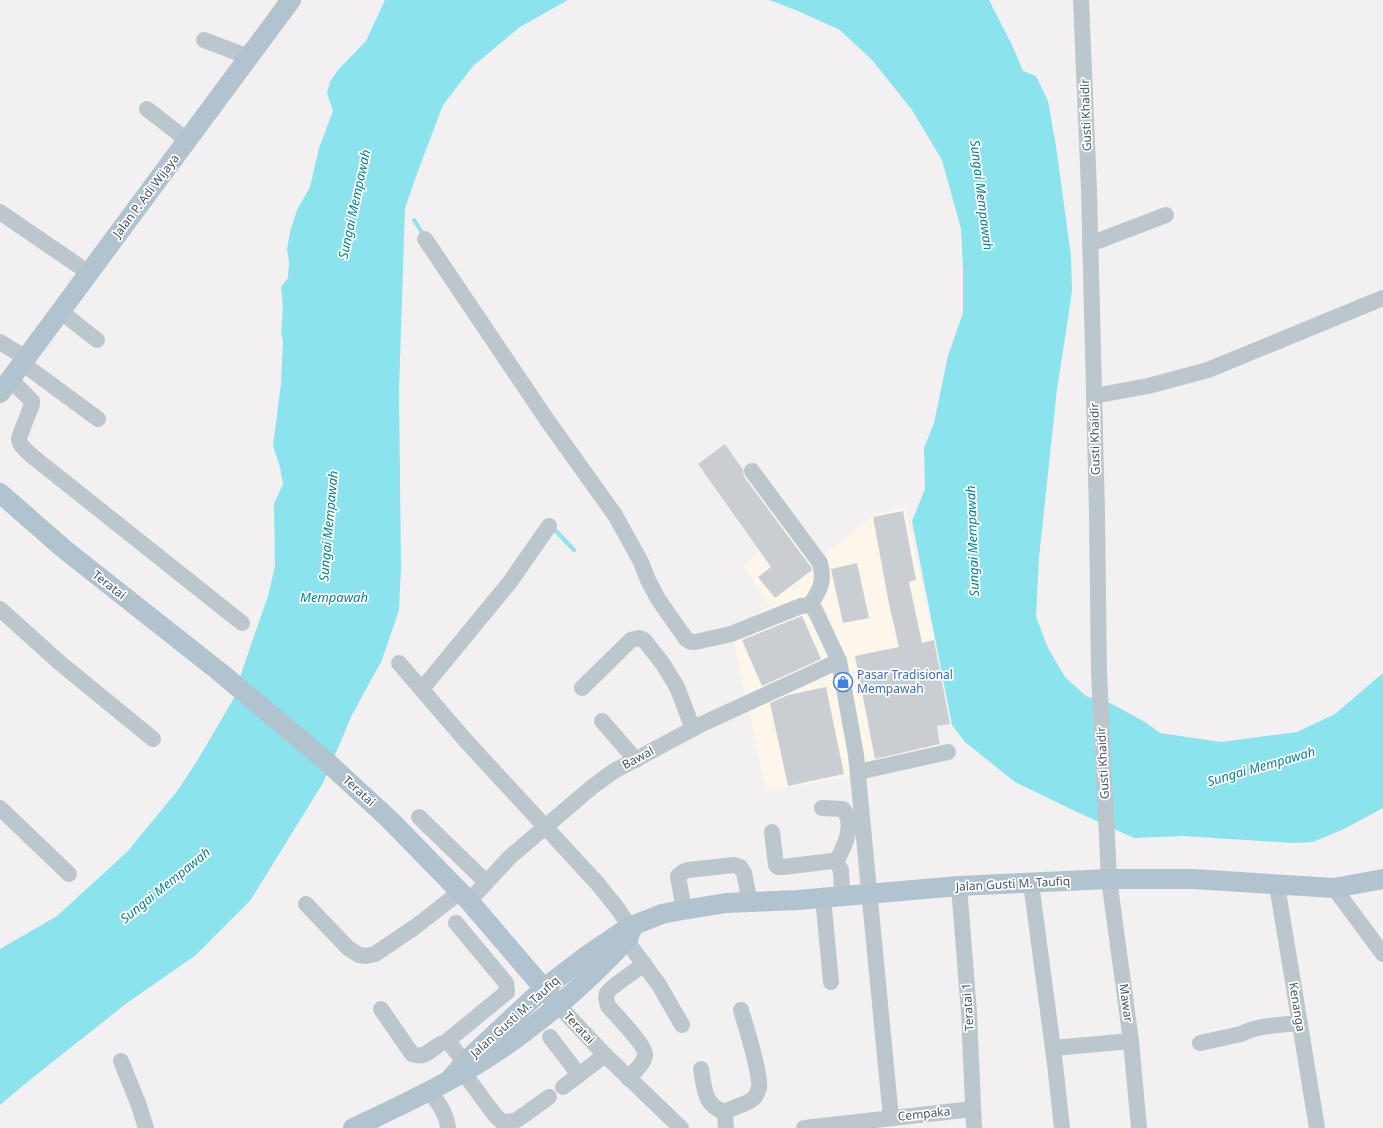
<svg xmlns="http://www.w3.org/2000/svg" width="1383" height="1128" font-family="'Noto Sans',sans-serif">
  <rect width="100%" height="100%" fill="#f3f0f1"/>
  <polygon fill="#fdf6eb" points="905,507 935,641 951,724 938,727 942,750 846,777 766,791 733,639 769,606 744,565 795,522 822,557 874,515"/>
  <g fill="#8be3ee">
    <polygon points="385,0 568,0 520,27 473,66 443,105 418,171 405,208 399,390 401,567 399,610 382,660 352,715 323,783 250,901 196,955 127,1003 31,1079 0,1105 0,949 57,916 127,852 178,790 197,761 234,698 242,671 268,596 275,566 274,504 283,484 280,467 273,446 281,384 283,341 281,333 283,309 281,287 288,278 289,262 287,249 290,232 297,210 310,187 319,148 333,111 327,93 330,82 338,70 366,41"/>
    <polygon points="769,0 989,0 1012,45 1023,71 1036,76 1048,101 1056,146 1071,256 1072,290 1068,319 1057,389 1039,558 1036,617 1048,648 1065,677 1086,696 1112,704 1145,722 1160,733 1221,742 1297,732 1335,714 1383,673 1383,808 1344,829 1313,842 1293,843 1184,836 1134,838 1079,813 1015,782 965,742 952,725 912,521 925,489 924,448 934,423 948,356 963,313 963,270 961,229 942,160 912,110 873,61 840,30 798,11"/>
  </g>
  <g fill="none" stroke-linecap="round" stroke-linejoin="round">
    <g stroke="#8be3ee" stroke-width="4">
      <polyline points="414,220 425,237"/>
      <polyline points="553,531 554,529 574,550"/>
    </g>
  </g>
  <g fill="#caced3">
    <polygon points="725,444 743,470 744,477 811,567 812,570 775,598 758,577 771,567 698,464"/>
    <polygon points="903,511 916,580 909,582 922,643 934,640 950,724 937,726 940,744 875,759 855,656 899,647 889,604 873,517"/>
    <polygon points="857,563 869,618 843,623 831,569"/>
    <polygon points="802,616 821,659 762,686 742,640"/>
    <polygon points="826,687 844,774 788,786 770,703 788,695"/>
  </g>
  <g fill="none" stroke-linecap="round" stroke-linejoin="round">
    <g stroke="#bcc6cd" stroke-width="16">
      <polyline points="1081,0 1089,190 1097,513 1099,672 1109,879 1131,1041 1139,1128"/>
      <polyline points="204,40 249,57"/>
      <polyline points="147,109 187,140"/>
      <polyline points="0,212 89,273"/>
      <polyline points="425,239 547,420 615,515 641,562 648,580 658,599 686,639 691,642 695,642 731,634 801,606 810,605 815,610 839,661 856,755 891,1118"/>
      <polyline points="1090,244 1166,215"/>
      <polyline points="60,311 97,340"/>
      <polyline points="0,342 26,358"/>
      <polyline points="22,363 98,419"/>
      <path d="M10 379 32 401V404L19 438C19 446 27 451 32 456L242 623"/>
      <polyline points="1094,396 1148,386 1208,370 1383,298"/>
      <path d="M752 471 820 563C825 582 820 590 810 605"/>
      <polyline points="0,609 60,663 153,739"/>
      <polyline points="399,663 466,741 597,883 618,909 633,932"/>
      <polyline points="582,688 631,640 639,638 644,640 663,664 677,687 693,729"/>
      <polyline points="422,689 510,582 549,526"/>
      <polyline points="602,721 636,760"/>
      <polyline points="858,772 948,752"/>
      <polyline points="0,808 69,874"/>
      <path d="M822 808 843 809C856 825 844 847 836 862"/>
      <polyline points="419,817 486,882"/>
      <polyline points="772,832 776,865 778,867 783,867 832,861 836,862 841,870 842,896"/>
      <polyline points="1031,883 1055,1064 1062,1128"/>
      <polyline points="1277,885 1317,1128"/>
      <polyline points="959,886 969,1013 974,1128"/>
      <polyline points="1334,888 1383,954"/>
      <polyline points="823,898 831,982"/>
      <polyline points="469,901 510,857 592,787 614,771 702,724 839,661"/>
      <polyline points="306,904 348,948 359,955 366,956 375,954 415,927 460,892"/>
      <polyline points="684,910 678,876 683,872 688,870 734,865 740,867 744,873 750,902"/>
      <polyline points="626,940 659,985 682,1025"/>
      <polyline points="558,1005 605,1055 681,1128"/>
      <path d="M381 1009 412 1054C428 1060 432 1045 446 1042L451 1045 465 1063"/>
      <polyline points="550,1037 579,1075"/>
      <polyline points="446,1042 507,992 506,983 456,923"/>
      <path d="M1200 1043 1241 1034C1259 1025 1280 1025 1300 1023"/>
      <polyline points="1053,1048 1131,1041"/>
      <polyline points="121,1061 138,1103 146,1128"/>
      <path d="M701 1069C705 1089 703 1105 725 1112"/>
      <polyline points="463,1072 494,1114 501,1121 507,1122 517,1120 549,1097"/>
      <path d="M628 1078C634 1072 644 1064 645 1055 646 1046 616 1015 608 1006 607 1002 605 997 607 993 610 987 637 970 644 964"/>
      <polyline points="563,1087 605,1055"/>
      <path d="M429 1090C437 1102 447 1113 448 1128"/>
      <path d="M726 1128 725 1112C734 1106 748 1105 755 1097 756 1095 758 1091 759 1088 761 1074 746 1027 741 1010"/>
      <polyline points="804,1128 973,1109"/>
    </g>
    <g stroke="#b0c3cf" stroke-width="20">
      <polyline points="0,393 291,0"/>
      <polyline points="0,493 64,549 221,673 326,761 389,819 469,901 558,1005"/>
      <polyline points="449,1080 469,1058 543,989 589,954 629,927 662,914 677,911 726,903 798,900 959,886 1109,879 1193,879 1334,888 1383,879"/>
      <path d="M353 1128C394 1109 434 1090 473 1067 529 1033 586 985 629 937"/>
    </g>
  </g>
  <defs>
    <symbol id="shop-ring" viewBox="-11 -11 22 22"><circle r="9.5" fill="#fff" stroke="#3f7fe0" stroke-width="1.5"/><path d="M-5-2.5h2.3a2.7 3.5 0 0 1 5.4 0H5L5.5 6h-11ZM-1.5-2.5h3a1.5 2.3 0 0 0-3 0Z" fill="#3f7fe0"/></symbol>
  </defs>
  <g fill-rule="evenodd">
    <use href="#shop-ring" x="832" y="671" width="22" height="22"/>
  </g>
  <g text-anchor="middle" stroke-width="3.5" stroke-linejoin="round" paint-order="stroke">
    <g font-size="12" fill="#48565e" stroke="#fff">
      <text transform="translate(1086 115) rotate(-92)" y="4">Gusti Khaidir</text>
      <text transform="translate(146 196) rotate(-53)" y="4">Jalan P. Adi Wijaya</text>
      <text transform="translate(1095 439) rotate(-91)" y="4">Gusti Khaidir</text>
      <text transform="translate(109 585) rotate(38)" y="4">Teratai</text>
      <text transform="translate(638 758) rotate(-28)" y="4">Bawal</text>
      <text transform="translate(1103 763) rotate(-93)" y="4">Gusti Khaidir</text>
      <text transform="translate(359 791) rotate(42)" y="4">Teratai</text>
      <text transform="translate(1013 884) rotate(-3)" y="4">Jalan Gusti M. Taufiq</text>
      <text transform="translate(1126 1003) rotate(82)" y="4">Mawar</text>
      <text transform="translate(968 1007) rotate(-94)" y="4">Teratai 1</text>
      <text transform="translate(1297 1007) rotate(81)" y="4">Kenanga</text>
      <text transform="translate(515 1017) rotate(-42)" y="4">Jalan Gusti M. Taufiq</text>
      <text transform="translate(579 1028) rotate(47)" y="4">Teratai</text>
      <text transform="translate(924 1114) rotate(-6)" y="4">Cempaka</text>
    </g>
    <g font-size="12" fill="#366cbe" stroke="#fff" text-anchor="start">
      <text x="857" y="679">Pasar Tradisional<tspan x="857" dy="14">Mempawah</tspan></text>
    </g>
    <g font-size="13" font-style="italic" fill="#0b8190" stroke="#fff">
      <text transform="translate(982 195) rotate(83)" y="5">Sungai Mempawah</text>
      <text transform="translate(354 204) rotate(-78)" y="5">Sungai Mempawah</text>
      <text transform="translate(328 526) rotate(-85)" y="5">Sungai Mempawah</text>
      <text transform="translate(972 541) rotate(-92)" y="5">Sungai Mempawah</text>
      <text x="334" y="602">Mempawah</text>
      <text transform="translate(1261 766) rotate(-16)" y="5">Sungai Mempawah</text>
      <text transform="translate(165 885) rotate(-39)" y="5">Sungai Mempawah</text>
    </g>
  </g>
</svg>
